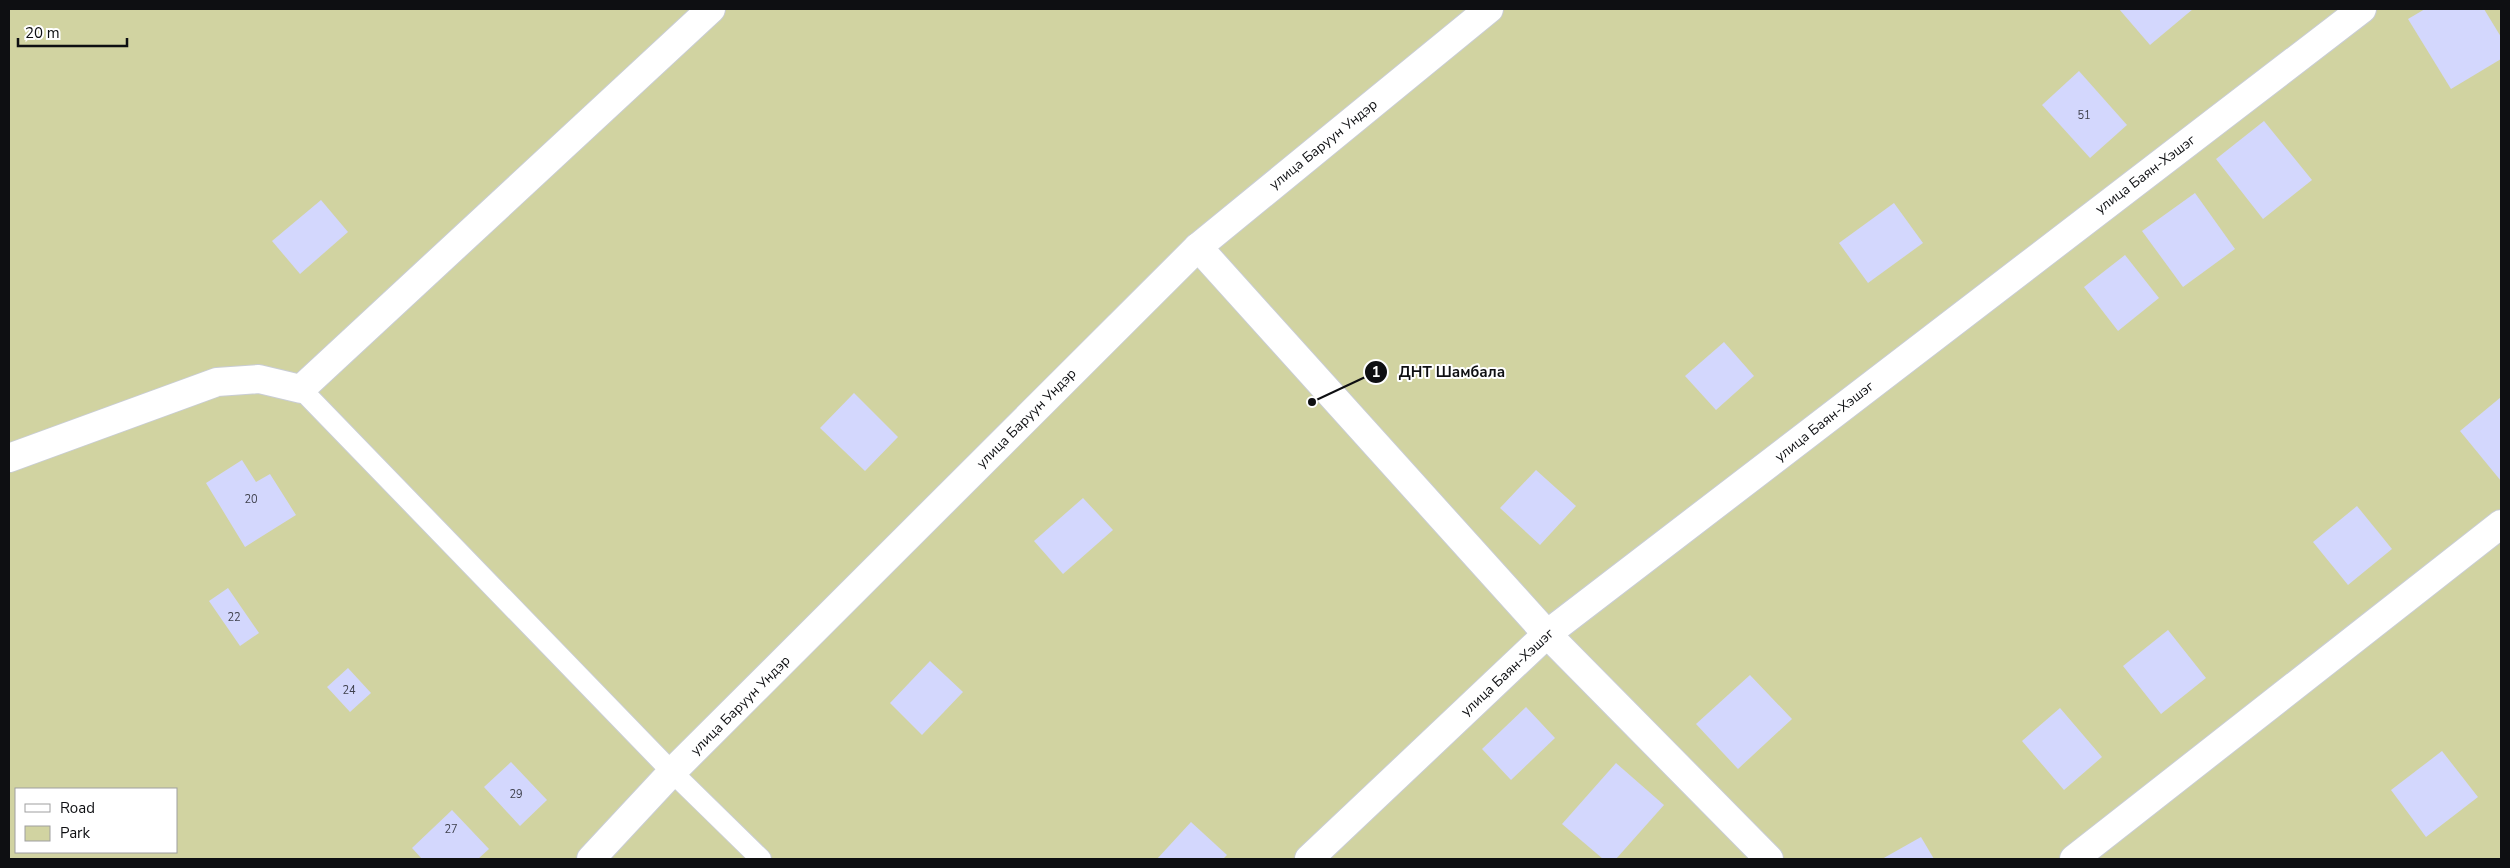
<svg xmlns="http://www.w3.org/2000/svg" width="2510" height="868" font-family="'Nunito Sans',sans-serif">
  <rect width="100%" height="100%" fill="#f5f8fe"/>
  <path fill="#d1d3a1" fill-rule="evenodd" d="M9 9H2501V859H9ZM16 789H176V852H16Z"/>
  <g fill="#d3d7fd">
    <polygon points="2119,9 2193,9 2150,45"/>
    <polygon points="2425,9 2484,9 2501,37 2501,59 2451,89 2408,19"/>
    <polygon points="2079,71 2127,125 2090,158 2042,105"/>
    <polygon points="2264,121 2312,180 2263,219 2216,159"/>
    <polygon points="2195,193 2235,249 2183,287 2142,231"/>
    <polygon points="321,200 348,232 300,274 272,241"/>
    <polygon points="1894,203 1923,243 1868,283 1839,243"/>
    <polygon points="2125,255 2159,298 2118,331 2084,287"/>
    <polygon points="1724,342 1754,376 1716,410 1685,376"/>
    <polygon points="854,393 898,437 865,471 820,428"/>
    <polygon points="2501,397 2501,481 2460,431"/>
    <polygon points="242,460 256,482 270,474 296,515 245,547 206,483"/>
    <polygon points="1536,470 1576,506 1540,545 1500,508"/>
    <polygon points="1083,498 1113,530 1063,574 1034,541"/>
    <polygon points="2357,506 2392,549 2348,585 2313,542"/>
    <polygon points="228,588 259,633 240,646 209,601"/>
    <polygon points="2168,630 2206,678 2161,714 2123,666"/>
    <polygon points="930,661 963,692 922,735 890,703"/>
    <polygon points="348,668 371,693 350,712 327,687"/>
    <polygon points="1750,675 1792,719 1738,769 1696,724"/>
    <polygon points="1526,707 1555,738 1511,780 1482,749"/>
    <polygon points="2060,708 2102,757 2064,790 2022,741"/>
    <polygon points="2442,751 2478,797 2426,837 2391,790"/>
    <polygon points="511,762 547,800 520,826 484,787"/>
    <polygon points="1616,763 1664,805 1616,859 1603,859 1562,824"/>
    <polygon points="452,810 489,849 478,859 422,859 412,848"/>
    <polygon points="1191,822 1227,855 1223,859 1157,859"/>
    <polygon points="1921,837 1934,859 1882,859"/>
  </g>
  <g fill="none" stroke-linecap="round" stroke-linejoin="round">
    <defs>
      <polyline id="service" points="301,389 672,772 761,859"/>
      <g id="minor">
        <polyline points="1198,247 1547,634 1769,859"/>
        <polyline points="9,458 217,382 259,379 301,389 711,9"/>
        <polyline points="591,859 672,772 1198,247 1489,9"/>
        <polyline points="1309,859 1547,634 2362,9"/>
        <polyline points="2074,859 2501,524"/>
      </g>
    </defs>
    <use href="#service" stroke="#c9cdd4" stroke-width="22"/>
    <use href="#minor" stroke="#c9cdd4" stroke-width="30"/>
    <use href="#service" stroke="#fff" stroke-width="20"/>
    <use href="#minor" stroke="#fff" stroke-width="28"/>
  </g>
  <g text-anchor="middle" stroke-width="4" stroke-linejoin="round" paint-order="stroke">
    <g font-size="11" fill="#3f414d">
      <text x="2084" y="119">51</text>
      <text x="251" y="503">20</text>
      <text x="234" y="621">22</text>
      <text x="349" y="694">24</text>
      <text x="516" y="798">29</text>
      <text x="451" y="833">27</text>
    </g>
    <g font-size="14" fill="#0e0f12" stroke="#fff">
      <text transform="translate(1323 144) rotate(-39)" y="5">улица Баруун Ундэр</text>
      <text transform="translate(2145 174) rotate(-37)" y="5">улица Баян-Хэшэг</text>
      <text transform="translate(1026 418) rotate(-45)" y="5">улица Баруун Ундэр</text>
      <text transform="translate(1824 421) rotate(-38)" y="5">улица Баян-Хэшэг</text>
      <text transform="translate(1507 672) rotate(-43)" y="5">улица Баян-Хэшэг</text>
      <text transform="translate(740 705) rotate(-45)" y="5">улица Баруун Ундэр</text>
    </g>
  </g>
  <path fill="none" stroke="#0e0f12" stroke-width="2" d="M1312 402L1376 372"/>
  <g fill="#0e0f12" stroke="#fff" stroke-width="2">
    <circle cx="1312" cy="402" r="5"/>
    <circle cx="1376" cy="372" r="12"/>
  </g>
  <g font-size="15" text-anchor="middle" font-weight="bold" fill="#fff">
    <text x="1376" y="377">1</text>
  </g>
  <g font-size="15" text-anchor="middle" font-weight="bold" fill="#0e0f12" stroke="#fff" stroke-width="4" stroke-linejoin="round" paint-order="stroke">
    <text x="1452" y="377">ДНТ Шамбала</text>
  </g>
  <rect width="2510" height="868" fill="none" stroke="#0e0f12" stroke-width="20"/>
  <rect x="15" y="788" width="162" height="65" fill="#ffffff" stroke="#9f9fa0"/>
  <rect x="25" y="804" width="25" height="8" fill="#ffffff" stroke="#9f9fa0"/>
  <text x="60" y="813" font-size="15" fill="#0e0f12">Road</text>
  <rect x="25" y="826" width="25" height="15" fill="#d1d3a1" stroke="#9f9fa0"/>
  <text x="60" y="838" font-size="15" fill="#0e0f12">Park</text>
  <path d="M18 38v8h109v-8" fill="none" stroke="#0e0f12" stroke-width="2.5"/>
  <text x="25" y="38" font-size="15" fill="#0e0f12" stroke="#ffffff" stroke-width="4" paint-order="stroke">20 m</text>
</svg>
